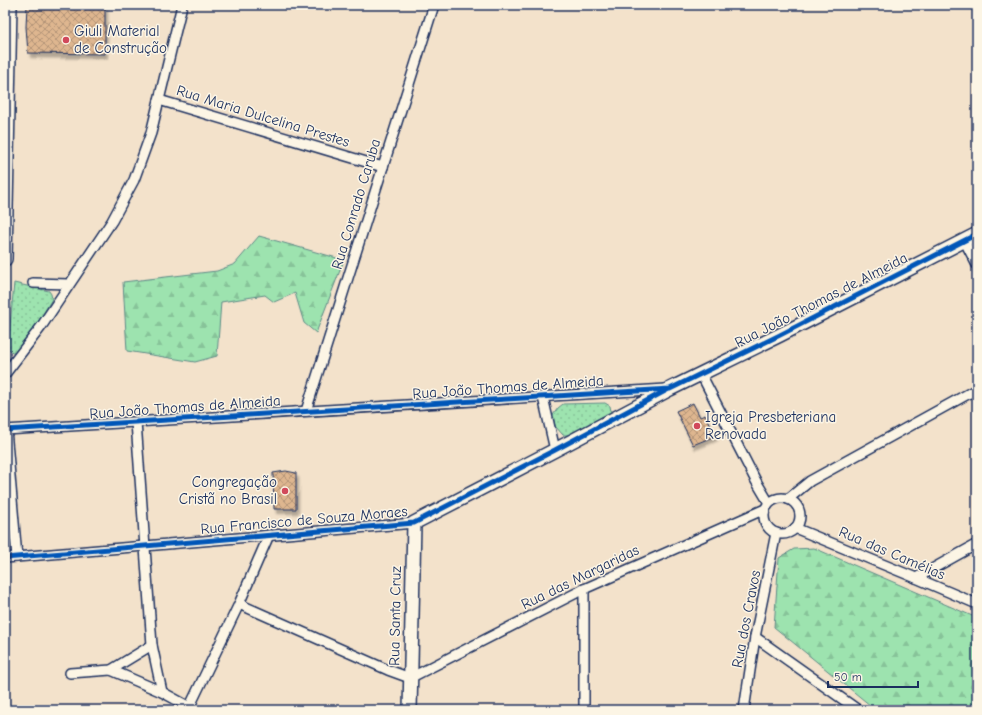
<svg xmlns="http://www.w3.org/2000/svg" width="982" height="715" font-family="'Comic Neue',sans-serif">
  <defs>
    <pattern id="forest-firs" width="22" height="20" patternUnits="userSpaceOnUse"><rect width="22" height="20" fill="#9de3af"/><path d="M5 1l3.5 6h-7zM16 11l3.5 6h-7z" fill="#87c399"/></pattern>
    <pattern id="park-dots" width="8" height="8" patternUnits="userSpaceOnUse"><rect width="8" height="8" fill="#9de3af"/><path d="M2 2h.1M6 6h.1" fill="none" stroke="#87c399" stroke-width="1.8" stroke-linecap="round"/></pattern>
    <pattern id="building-cross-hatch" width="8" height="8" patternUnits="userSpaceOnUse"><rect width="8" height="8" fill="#deb68f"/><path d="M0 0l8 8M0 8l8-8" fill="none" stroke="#b39478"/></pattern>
    <filter id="shadow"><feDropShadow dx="2.5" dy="4.5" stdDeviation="1" flood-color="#0004"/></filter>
  </defs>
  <rect width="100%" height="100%" fill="#f3e2cb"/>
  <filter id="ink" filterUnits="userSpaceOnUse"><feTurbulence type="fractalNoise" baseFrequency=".025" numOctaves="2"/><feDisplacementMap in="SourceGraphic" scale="8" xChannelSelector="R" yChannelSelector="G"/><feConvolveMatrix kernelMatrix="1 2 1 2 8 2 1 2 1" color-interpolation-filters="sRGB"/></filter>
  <g filter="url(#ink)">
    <g fill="url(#forest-firs)" stroke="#5c8986">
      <polygon points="259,236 344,260 316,333 304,323 295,293 274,302 265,295 221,302 217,356 195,362 127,351 123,282 217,271 235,264"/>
      <polygon points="814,548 977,618 977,710 876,710 774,627 779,558 794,549"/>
    </g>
    <g fill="url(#park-dots)" stroke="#5c8986">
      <polygon points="14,283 49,291 51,294 52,299 21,350 17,353 12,352 8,348"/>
      <polygon points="605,403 610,406 611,411 608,416 572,435 563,435 555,426 553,415 558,408 563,404"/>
    </g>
    <g fill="url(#building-cross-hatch)" stroke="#1b2f5e" filter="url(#shadow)">
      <polygon points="27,5 105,5 105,54 28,53 26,27"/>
      <polygon points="693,403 700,417 705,415 715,436 693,445 676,411"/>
      <polygon points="286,471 296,473 296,509 274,509 273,473"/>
    </g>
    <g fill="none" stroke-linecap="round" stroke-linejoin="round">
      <defs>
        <g id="street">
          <polyline points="159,100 383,167"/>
          <polyline points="964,240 977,265"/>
          <polyline points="33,283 69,284"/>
          <polyline points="5,374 41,327 112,221 134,180 151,133 182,5"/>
          <polyline points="701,374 756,481 769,503"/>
          <polyline points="543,397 555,450"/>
          <polyline points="306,411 434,5"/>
          <polyline points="136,422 152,645 162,692"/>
          <polyline points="5,430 666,389"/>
          <polyline points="6,430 17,557"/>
          <circle cx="782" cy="516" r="18"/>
          <polyline points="788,499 810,481 977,389"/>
          <polyline points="795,528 916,578 977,604"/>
          <polyline points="5,558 414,523"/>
          <polyline points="916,578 977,544"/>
          <polyline points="239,604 388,670 410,678 584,589 765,509"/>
          <polyline points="755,637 858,710"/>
          <polyline points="111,670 162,692 195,710"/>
          <polyline points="70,673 111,670 152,645"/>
          <polyline points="188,710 239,604 269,535"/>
          <polyline points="584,710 584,589"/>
          <polyline points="744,710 755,637 776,533"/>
        </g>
        <g id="secondary">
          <polyline points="5,259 10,5"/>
          <polyline points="410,710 414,523 555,450 670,389 780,335 977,234"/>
        </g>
      </defs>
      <use href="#street" stroke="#1b2f5e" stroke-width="12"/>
      <use href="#secondary" stroke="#1b2f5e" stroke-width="16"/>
      <use href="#street" stroke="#fcf5e5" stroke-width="9"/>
      <use href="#secondary" stroke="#fcf5e5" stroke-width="13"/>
      <defs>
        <g id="cycleway">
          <polyline points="5,430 670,389 780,335 977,234"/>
          <polyline points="5,558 414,523 555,450 667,390"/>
        </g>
      </defs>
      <use href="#cycleway" stroke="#fcf5e5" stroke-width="8"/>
      <use href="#cycleway" stroke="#0057b8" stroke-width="5"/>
    </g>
  </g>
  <g fill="#d1495b" stroke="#fcf5e5" stroke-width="1.5">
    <circle cx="66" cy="40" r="4"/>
    <circle cx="697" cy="426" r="4"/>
    <circle cx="285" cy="491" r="4"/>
  </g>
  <g text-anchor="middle" stroke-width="3" stroke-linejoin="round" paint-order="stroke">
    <g font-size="15" fill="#1b2f5e" stroke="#fcf5e5" text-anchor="start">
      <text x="74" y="36">Giuli Material<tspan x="74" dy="17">de Construção</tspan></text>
      <text x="705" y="422">Igreja Presbeteriana<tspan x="705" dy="17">Renovada</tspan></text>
      <text x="277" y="487" text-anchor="end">Congregação<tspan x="277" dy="17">Cristã no Brasil</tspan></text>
    </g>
    <g font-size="15" fill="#1b2f5e" stroke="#fcf5e5">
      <text transform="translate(263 116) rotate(17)" y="5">Rua Maria Dulcelina Prestes</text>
      <text transform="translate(356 204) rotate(-73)" y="5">Rua Conrado Caruba</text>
      <text transform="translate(821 300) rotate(-27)" y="5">Rua João Thomas de Almeida</text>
      <text transform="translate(508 387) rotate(-4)" y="5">Rua João Thomas de Almeida</text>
      <text transform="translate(185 407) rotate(-4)" y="5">Rua João Thomas de Almeida</text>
      <text transform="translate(304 520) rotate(-5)" y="5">Rua Francisco de Souza Moraes</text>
      <text transform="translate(892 553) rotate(23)" y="5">Rua das Camélias</text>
      <text transform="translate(580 577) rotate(-26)" y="5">Rua das Margaridas</text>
      <text transform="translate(395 616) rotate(-89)" y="5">Rua Santa Cruz</text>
      <text transform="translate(746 619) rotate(-79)" y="5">Rua dos Cravos</text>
    </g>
  </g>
  <rect width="982" height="715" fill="none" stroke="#fcf5e5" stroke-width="20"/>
  <rect x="10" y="10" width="962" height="695" fill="none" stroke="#1b2f5e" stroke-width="1.5" filter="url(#ink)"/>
  <path d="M828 681v6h90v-6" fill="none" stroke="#1b2f5e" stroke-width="2"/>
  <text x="834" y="681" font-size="12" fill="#1b2f5e" stroke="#fcf5e5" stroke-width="3" paint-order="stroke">50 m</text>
</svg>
